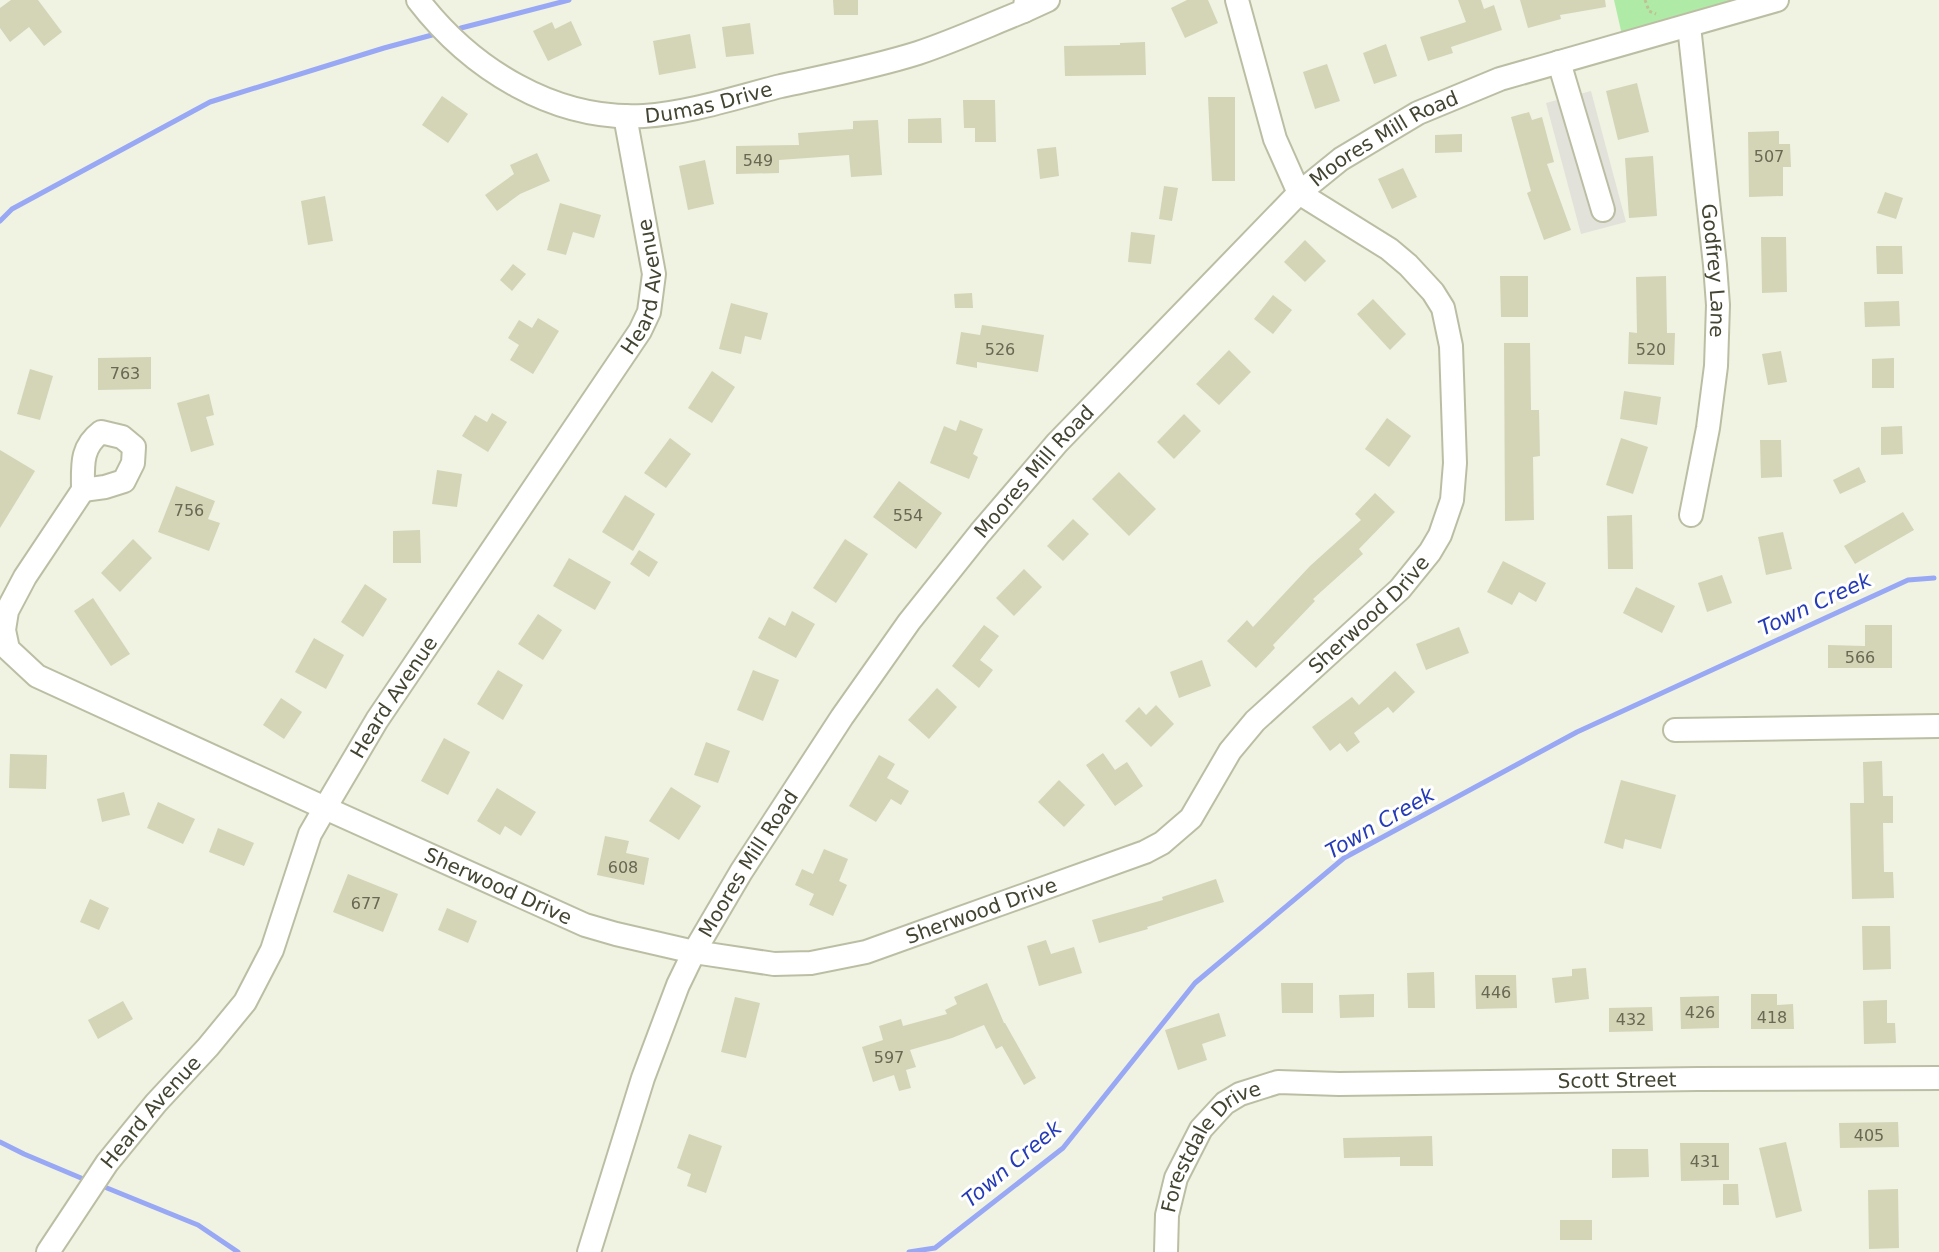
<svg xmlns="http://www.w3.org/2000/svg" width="1939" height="1252" font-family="'DejaVu Sans',sans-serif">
  <rect width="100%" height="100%" fill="#f0f3e2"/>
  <polygon fill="#afeba7" points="1614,0 1742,0 1622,35"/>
  <polygon fill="#e2e2db" points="1591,91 1626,222 1581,234 1546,103"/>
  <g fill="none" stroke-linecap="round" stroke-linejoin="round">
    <g stroke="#99a8f5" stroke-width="5">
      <polyline points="461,28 569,0"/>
      <polyline points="0,221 12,209 210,102 384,48 432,35"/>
      <polyline points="0,1142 24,1154 81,1178"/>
      <polyline points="107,1188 198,1225 238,1252"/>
      <polyline points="909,1252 935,1248 1063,1148 1195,983 1344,858 1577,732 1908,580 1934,578"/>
    </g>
  </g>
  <g fill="#d4d4b7">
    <polygon points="11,0 38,0 62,32 44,46 29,27 10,42 0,28 0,8"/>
    <polygon points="833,0 858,0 858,15 834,15"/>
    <polygon points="1187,0 1208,0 1218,23 1185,38 1171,8"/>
    <polygon points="1458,0 1481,0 1484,9 1494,5 1502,30 1451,47 1453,53 1428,61 1420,37 1466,22"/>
    <polygon points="1520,0 1605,0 1606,7 1560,15 1561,19 1528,28"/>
    <polygon points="571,21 582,45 548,61 533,31 552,22 555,29"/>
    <polygon points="750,23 754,54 726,57 722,27"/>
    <polygon points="690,34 696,68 659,75 653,41"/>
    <polygon points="1145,42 1146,75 1065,76 1064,46 1120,45 1120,43"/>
    <polygon points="1386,44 1397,76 1374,84 1363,53"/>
    <polygon points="1327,64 1340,101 1315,109 1303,72"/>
    <polygon points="1637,83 1649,132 1618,140 1606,91"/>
    <polygon points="442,96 468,114 448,143 422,125"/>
    <polygon points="1208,97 1235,97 1235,181 1212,181"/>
    <polygon points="963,100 995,100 996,142 975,142 975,128 964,128"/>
    <polygon points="1529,112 1532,120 1542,117 1554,162 1547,164 1571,230 1544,240 1527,193 1531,191 1511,117"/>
    <polygon points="941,118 942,143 908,143 908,119"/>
    <polygon points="878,120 882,175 851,177 849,155 779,160 779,173 736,174 736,146 799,145 798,133 853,129 853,121"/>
    <polygon points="1779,131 1779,144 1790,144 1791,167 1783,167 1783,196 1749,197 1748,132"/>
    <polygon points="1462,134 1462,152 1435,153 1435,135"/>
    <polygon points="1056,147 1059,176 1040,179 1037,149"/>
    <polygon points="537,153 550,181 520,194 497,211 485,195 514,174 510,165"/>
    <polygon points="1653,156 1657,216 1629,218 1625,158"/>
    <polygon points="705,160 714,204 688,210 679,166"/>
    <polygon points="1403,168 1417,197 1392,209 1378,179"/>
    <polygon points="1164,186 1178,188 1172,221 1159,219"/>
    <polygon points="1885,192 1903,198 1896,219 1877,213"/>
    <polygon points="325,196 333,241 308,245 301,201"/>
    <polygon points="560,203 601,215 594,238 573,232 566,255 547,250"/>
    <polygon points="1131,232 1155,235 1151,264 1128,262"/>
    <polygon points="1761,237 1786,237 1787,292 1762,293"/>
    <polygon points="1305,240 1326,261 1305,282 1284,262"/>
    <polygon points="1876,246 1902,246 1903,274 1877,274"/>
    <polygon points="513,264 526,274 512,291 500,280"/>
    <polygon points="1500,276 1528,276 1528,317 1501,317"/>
    <polygon points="1666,276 1667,333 1675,333 1674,365 1628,364 1629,332 1637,333 1636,277"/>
    <polygon points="972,293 973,308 955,308 954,294"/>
    <polygon points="1273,295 1292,310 1273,334 1254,319"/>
    <polygon points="1373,299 1406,334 1390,350 1357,314"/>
    <polygon points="1899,301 1900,326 1865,327 1864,302"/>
    <polygon points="731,303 768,313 761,340 745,336 741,354 719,349"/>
    <polygon points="538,318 559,331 533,374 510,360 519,345 508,338 519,320 532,328"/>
    <polygon points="982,325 1044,335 1038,372 977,362 977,368 956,364 961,332 980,335"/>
    <polygon points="1504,343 1530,343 1531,410 1539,410 1540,456 1533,457 1534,520 1505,521"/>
    <polygon points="1229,350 1251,372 1219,405 1196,384"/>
    <polygon points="1781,351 1787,382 1768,385 1762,354"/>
    <polygon points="151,357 151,389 98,390 98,358"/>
    <polygon points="1894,358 1894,388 1872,388 1872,359"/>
    <polygon points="30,369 53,376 40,420 17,414"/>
    <polygon points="712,371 735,387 712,423 688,408"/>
    <polygon points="1624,391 1661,397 1657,425 1620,419"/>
    <polygon points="209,394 214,415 206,417 214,445 191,452 177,403"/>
    <polygon points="492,413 507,422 488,452 462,436 475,415 487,422"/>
    <polygon points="1184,414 1201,431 1174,459 1157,442"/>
    <polygon points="1387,418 1411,436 1389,467 1365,449"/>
    <polygon points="960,420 983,429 973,454 978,457 969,479 930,463 944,426 956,431"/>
    <polygon points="1902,426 1903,454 1881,455 1881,427"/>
    <polygon points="670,438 691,454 666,488 644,473"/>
    <polygon points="1621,438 1648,447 1633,494 1606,485"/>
    <polygon points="1760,440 1781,440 1782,477 1761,478"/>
    <polygon points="0,450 35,471 0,528"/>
    <polygon points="1859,467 1866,482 1840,494 1833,480"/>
    <polygon points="437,470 462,474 457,507 432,504"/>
    <polygon points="1119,472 1156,509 1129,536 1092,499"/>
    <polygon points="899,481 942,513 916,549 873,517"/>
    <polygon points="176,486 215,501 208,519 220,523 209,551 158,532"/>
    <polygon points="1375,493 1395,512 1359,549 1363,554 1313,599 1315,601 1273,645 1275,648 1256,668 1227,641 1247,620 1253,627 1310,566 1361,520 1355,514"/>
    <polygon points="625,495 655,514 633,551 602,532"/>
    <polygon points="1903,512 1914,530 1855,564 1844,546"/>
    <polygon points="1632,515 1633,569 1608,569 1607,516"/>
    <polygon points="1073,519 1089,534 1063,561 1047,546"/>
    <polygon points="420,530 421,563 393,563 393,531"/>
    <polygon points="1783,532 1792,569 1766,575 1758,537"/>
    <polygon points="133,539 152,558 120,592 101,573"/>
    <polygon points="845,539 868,554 836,603 813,588"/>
    <polygon points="639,550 658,562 649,577 630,564"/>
    <polygon points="569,558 611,582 595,610 553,586"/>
    <polygon points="1503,561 1546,583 1536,602 1519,592 1512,605 1487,592"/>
    <polygon points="1024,569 1042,587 1014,616 996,598"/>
    <polygon points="1722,575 1732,603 1707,612 1698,583"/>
    <polygon points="365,584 387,599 363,637 341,622"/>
    <polygon points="1636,587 1675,606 1662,633 1623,613"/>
    <polygon points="93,598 130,654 111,666 74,611"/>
    <polygon points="792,611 815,624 796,658 758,638 769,617 785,626"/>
    <polygon points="538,614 562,630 543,660 518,644"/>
    <polygon points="984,625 999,636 980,660 993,670 979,688 952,666"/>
    <polygon points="1865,625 1892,625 1892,668 1828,668 1828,645 1865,646"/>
    <polygon points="1459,627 1469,653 1426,670 1416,644"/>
    <polygon points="314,638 344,655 326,689 295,672"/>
    <polygon points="1202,660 1211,686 1179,698 1170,672"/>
    <polygon points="498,670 523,685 503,720 477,704"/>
    <polygon points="753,670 779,680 763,721 737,710"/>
    <polygon points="1395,671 1415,692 1393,713 1388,707 1354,733 1360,742 1347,752 1340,743 1330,751 1312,727 1352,697 1359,705"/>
    <polygon points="937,688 957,707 929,739 908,720"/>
    <polygon points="281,698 302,712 284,739 263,725"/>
    <polygon points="1156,705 1174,724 1151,747 1125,721 1139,707 1146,715"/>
    <polygon points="444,738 470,752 448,795 421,781"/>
    <polygon points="706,742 730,751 718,783 694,775"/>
    <polygon points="1103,753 1115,770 1127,762 1143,786 1115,806 1086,765"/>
    <polygon points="10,754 47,755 46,789 9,788"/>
    <polygon points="879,755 895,764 887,778 909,791 901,805 891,799 876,822 849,806"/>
    <polygon points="1882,761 1883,796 1893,796 1893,823 1883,823 1884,872 1893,872 1894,898 1852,899 1850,803 1864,803 1863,762"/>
    <polygon points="1059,780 1085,805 1064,827 1038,802"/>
    <polygon points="1621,780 1676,795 1661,849 1625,839 1623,849 1604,843"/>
    <polygon points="671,787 701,806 679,840 649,821"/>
    <polygon points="497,788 536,812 521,836 505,826 500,835 477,821"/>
    <polygon points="124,792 130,815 102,822 97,799"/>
    <polygon points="158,802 195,819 183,844 147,828"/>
    <polygon points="218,828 254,843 244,866 209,852"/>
    <polygon points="605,836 629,841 626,853 649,858 644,885 597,875"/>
    <polygon points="824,849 848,859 839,881 847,885 833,916 809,905 814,894 795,885 802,869 813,874"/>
    <polygon points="348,874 398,894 383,932 333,912"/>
    <polygon points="1216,879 1224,902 1147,927 1148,929 1099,943 1092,920 1163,900 1162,897"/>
    <polygon points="90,899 109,908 99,930 80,922"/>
    <polygon points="447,908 477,921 468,943 438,930"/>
    <polygon points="1862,926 1890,926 1891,969 1863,970"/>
    <polygon points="1046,940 1051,954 1074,947 1082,973 1039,986 1027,946"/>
    <polygon points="1586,968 1589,999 1555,1003 1552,978 1572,976 1572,969"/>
    <polygon points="1434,972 1435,1008 1408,1008 1407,973"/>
    <polygon points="1475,975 1516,975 1517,1008 1476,1009"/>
    <polygon points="987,983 1004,1023 1005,1023 1036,1078 1024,1085 1002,1046 996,1049 984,1025 952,1038 910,1050 916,1067 906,1070 911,1088 899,1091 894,1075 873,1082 862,1047 883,1040 879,1026 901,1019 903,1026 947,1014 945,1010 957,1004 954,997"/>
    <polygon points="1281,983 1313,983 1313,1013 1282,1013"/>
    <polygon points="1374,994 1374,1017 1340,1018 1339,995"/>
    <polygon points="1751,994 1777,994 1777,1005 1793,1004 1794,1029 1751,1029"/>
    <polygon points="1719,996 1719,1028 1681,1029 1680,997"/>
    <polygon points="735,997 760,1003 746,1058 721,1052"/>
    <polygon points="1887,1000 1887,1023 1895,1023 1896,1043 1864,1044 1863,1001"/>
    <polygon points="123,1001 133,1019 98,1039 88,1020"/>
    <polygon points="1652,1007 1653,1031 1609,1032 1609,1008"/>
    <polygon points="1219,1013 1226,1036 1202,1044 1207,1060 1178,1070 1165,1030"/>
    <polygon points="1898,1122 1899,1147 1840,1148 1839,1123"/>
    <polygon points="689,1134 722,1146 706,1193 687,1186 691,1174 677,1168"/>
    <polygon points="1432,1136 1433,1166 1400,1166 1400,1157 1344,1158 1343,1138"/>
    <polygon points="1786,1142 1802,1211 1776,1218 1759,1148"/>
    <polygon points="1680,1143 1729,1143 1729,1180 1681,1181"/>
    <polygon points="1612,1149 1648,1149 1649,1177 1612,1178"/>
    <polygon points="1723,1184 1738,1184 1739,1205 1723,1205"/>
    <polygon points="1898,1189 1899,1248 1869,1249 1868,1190"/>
    <rect x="1560" y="1220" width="32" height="20"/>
  </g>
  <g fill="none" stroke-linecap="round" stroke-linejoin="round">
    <defs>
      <g id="minor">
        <path id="s1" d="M418 0C471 69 554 121 644 116 690 113 737 97 781 86 827 76 874 67 918 53 954 41 989 25 1024 11L1026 0"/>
        <polyline points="1024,11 1048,0"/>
        <path id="s2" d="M1689 26 1715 265 1718 305 1716 366 1708 428 1691 515"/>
        <polyline points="1559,62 1603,210"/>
        <path d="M101 432 122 437 134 447 133 463 124 481 105 487 83 490C83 466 80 448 101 432Z"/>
        <path id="s3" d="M83 490 25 577 7 611 4 630 8 649 37 676 325 808 585 925 616 934 694 952 774 964 811 963 866 952 1145 852 1162 843 1191 818 1230 751 1255 721 1400 589 1430 552 1440 535 1452 500 1455 463 1451 346 1443 308 1433 292 1408 265 1389 249 1299 193 1275 139 1237 0"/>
        <polyline points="1675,730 1939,726"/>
        <path id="s4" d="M48 1252 107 1163 156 1103 208 1047 245 1002 272 950 310 834 325 808 377 720 640 331 649 312 654 274 625 116"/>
        <path id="s5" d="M589 1252 643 1078 678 985 694 952 741 872 842 717 909 622 980 533 1057 443 1299 193 1341 159 1418 113 1500 79 1777 0"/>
        <path id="s6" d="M1166 1252 1167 1215 1176 1178 1201 1129 1225 1103 1240 1094 1278 1082 1339 1084 1697 1079 1939 1078"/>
      </g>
    </defs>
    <use href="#minor" stroke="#bcbea4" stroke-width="26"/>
    <polyline stroke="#bec194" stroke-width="3" stroke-dasharray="3 3" stroke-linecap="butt" points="1645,0 1649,11 1656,14"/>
    <use href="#minor" stroke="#fff" stroke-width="22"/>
  </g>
  <g text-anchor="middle" stroke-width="6" stroke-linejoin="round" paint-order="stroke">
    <g font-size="16" fill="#686853">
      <text x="1769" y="162">507</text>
      <text x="758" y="166">549</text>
      <text x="1000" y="355">526</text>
      <text x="1651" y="355">520</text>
      <text x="125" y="379">763</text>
      <text x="189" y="516">756</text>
      <text x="908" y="521">554</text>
      <text x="1860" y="663">566</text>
      <text x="623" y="873">608</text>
      <text x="366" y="909">677</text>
      <text x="1496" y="998">446</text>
      <text x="1700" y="1018">426</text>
      <text x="1772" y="1023">418</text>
      <text x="1631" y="1025">432</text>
      <text x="889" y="1063">597</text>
      <text x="1869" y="1141">405</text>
      <text x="1705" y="1167">431</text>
    </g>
    <g font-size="20" fill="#444432" stroke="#fff">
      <text dy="7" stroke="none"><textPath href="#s1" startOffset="330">Dumas Drive</textPath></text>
      <text dy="7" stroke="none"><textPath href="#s5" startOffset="1394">Moores Mill Road</textPath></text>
      <text dy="7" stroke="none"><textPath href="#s2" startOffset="246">Godfrey Lane</textPath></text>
      <text dy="7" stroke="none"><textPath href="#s4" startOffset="1146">Heard Avenue</textPath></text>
      <text dy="7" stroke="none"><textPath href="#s5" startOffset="908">Moores Mill Road</textPath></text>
      <text dy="7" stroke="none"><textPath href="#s3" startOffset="1736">Sherwood Drive</textPath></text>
      <text dy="7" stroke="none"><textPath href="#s4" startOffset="660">Heard Avenue</textPath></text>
      <text dy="7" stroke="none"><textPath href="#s5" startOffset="422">Moores Mill Road</textPath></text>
      <text dy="7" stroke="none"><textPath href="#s3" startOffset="728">Sherwood Drive</textPath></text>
      <text dy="7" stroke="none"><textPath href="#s3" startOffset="1232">Sherwood Drive</textPath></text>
      <text dy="7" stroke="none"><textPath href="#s6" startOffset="562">Scott Street</textPath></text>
      <text dy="7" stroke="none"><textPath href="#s4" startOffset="174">Heard Avenue</textPath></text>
      <text dy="7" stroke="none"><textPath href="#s6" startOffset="122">Forestdale Drive</textPath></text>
    </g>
    <g font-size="21" font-style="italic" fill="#253bb7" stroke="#fff">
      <text transform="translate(1815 604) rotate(-25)" y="7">Town Creek</text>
      <text transform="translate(1380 823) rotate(-30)" y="7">Town Creek</text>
      <text transform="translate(1012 1164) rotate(-40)" y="7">Town Creek</text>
    </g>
  </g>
</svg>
